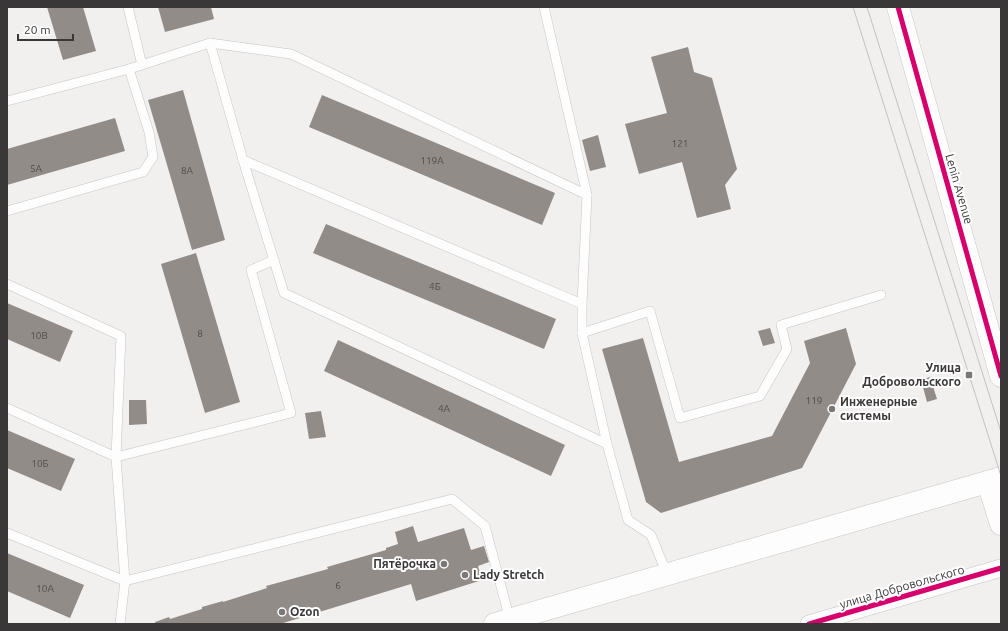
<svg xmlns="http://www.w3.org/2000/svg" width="1008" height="631" font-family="Ubuntu,sans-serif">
  <rect width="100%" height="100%" fill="#f2f0ef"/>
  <g fill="#928c89">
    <polygon points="47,7 83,7 96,51 63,60"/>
    <polygon points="158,7 211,7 214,19 165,32"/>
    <polygon points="688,47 694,72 712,78 737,169 725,185 731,209 697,218 682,162 639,174 625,124 667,113 651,57"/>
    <polygon points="183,90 225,240 192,250 148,100"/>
    <polygon points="322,95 555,193 542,225 309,127"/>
    <polygon points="115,118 125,151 7,185 7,149"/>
    <polygon points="598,135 606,167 590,171 582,140"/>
    <polygon points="326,224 556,319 544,349 313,253"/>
    <polygon points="196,253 240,402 205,413 161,264"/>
    <polygon points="7,303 73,331 60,362 7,339"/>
    <polygon points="770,328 775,343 763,346 758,331"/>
    <polygon points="846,328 856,364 802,468 661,513 646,502 602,349 643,338 679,462 772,436 810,363 804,341"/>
    <polygon points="338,340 565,445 551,476 324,371"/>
    <polygon points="930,377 937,399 927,402 921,380"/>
    <polygon points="129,400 146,400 147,424 129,425"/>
    <polygon points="321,411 326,437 309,439 305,413"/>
    <polygon points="7,430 75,459 61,491 7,468"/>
    <polygon points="413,526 418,542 464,528 471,550 484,546 489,562 478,566 482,580 416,601 411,584 280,624 155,624 155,622 169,617 170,619 202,609 202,607 223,601 223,602 267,588 266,586 328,569 327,567 386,550 386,548 398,544 395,532"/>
    <polygon points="7,553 84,585 70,618 7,591"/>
  </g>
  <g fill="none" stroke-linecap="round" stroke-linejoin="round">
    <defs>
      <g id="service">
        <polyline points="128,7 142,65"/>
        <polyline points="544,7 587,195 582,304 582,333 607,444 628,520 651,535 667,574"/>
        <polyline points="210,43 243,160 284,293 607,444"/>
        <polyline points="7,101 129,69 210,43 291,54 587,195"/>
        <polyline points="243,160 582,304"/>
        <polyline points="7,211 143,172 153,157 149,132 129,69"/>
        <polyline points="7,284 121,336 116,457 291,413 251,270 274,260"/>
        <polyline points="582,333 650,311 680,418 760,396 787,349 781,325 881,295"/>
        <polyline points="7,408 116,457 125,581 120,624"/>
        <polyline points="7,533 125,581 452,499 485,526 510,620"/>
      </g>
      <polyline id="minor" points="809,624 1001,568"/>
      <polyline id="tertiary" points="898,7 1001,376"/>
      <g id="secondary">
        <polyline points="988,482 1001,524"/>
        <polyline points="495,624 1001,478"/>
      </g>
    </defs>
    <use href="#service" stroke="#c7c5c4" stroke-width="10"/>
    <use href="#minor" stroke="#c7c5c4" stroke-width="18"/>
    <use href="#tertiary" stroke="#c7c5c4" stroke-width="23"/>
    <use href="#secondary" stroke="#c7c5c4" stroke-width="23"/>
    <use href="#service" stroke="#fdfdfd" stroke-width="9"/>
    <use href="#minor" stroke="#fdfdfd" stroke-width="17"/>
    <use href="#tertiary" stroke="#fdfdfd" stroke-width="22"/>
    <use href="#secondary" stroke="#fdfdfd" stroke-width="22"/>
    <g stroke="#c2c2c2" stroke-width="1">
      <polyline points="853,7 1001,476"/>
      <polyline points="867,7 1001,432"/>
    </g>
    <defs>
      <g id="cycleway">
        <polyline points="898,7 1001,376"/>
        <polyline points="809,624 1001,568"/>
      </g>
    </defs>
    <use href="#cycleway" stroke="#fffefe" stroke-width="8"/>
    <use href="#cycleway" stroke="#d6006c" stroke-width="5"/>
  </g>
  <g fill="#7a7877" stroke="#fffefe" stroke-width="1.5">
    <rect x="965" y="371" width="8" height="8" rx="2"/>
    <circle cx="832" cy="409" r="4"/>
    <circle cx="444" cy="564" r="4"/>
    <circle cx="465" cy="575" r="4"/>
    <circle cx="282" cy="612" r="4"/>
  </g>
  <g text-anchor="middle" stroke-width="4" stroke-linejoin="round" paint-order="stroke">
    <g font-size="10" fill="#4f4c4c">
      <text x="680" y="147">121</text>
      <text x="432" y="164">119А</text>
      <text x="36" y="172">5А</text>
      <text x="187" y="174">8А</text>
      <text x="435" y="290">4Б</text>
      <text x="200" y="337">8</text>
      <text x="39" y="339">10В</text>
      <text x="814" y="404">119</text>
      <text x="444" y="412">4А</text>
      <text x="40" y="467">10Б</text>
      <text x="338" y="589">6</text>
      <text x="45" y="592">10А</text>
    </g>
    <g font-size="12" fill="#393737" stroke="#fffefe">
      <text transform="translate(959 189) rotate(74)" y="4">Lenin Avenue</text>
      <text transform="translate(902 587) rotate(-16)" y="4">улица Добровольского</text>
    </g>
    <g font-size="12" font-weight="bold" fill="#393737" stroke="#fffefe" text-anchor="start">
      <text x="961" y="372" text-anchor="end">Улица<tspan x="961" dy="14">Добровольского</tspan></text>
      <text x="840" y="406">Инженерные<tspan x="840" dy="14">системы</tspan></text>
      <text x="436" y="568" text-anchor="end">Пятёрочка</text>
      <text x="473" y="579">Lady Stretch</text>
      <text x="290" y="616">Ozon</text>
    </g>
  </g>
  <rect width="1008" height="631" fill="none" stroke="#393737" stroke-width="16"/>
  <path d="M18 34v6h55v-6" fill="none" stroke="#393737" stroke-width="2"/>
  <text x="24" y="34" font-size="12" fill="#393737" stroke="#fffefe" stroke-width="3" paint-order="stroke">20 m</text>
</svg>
